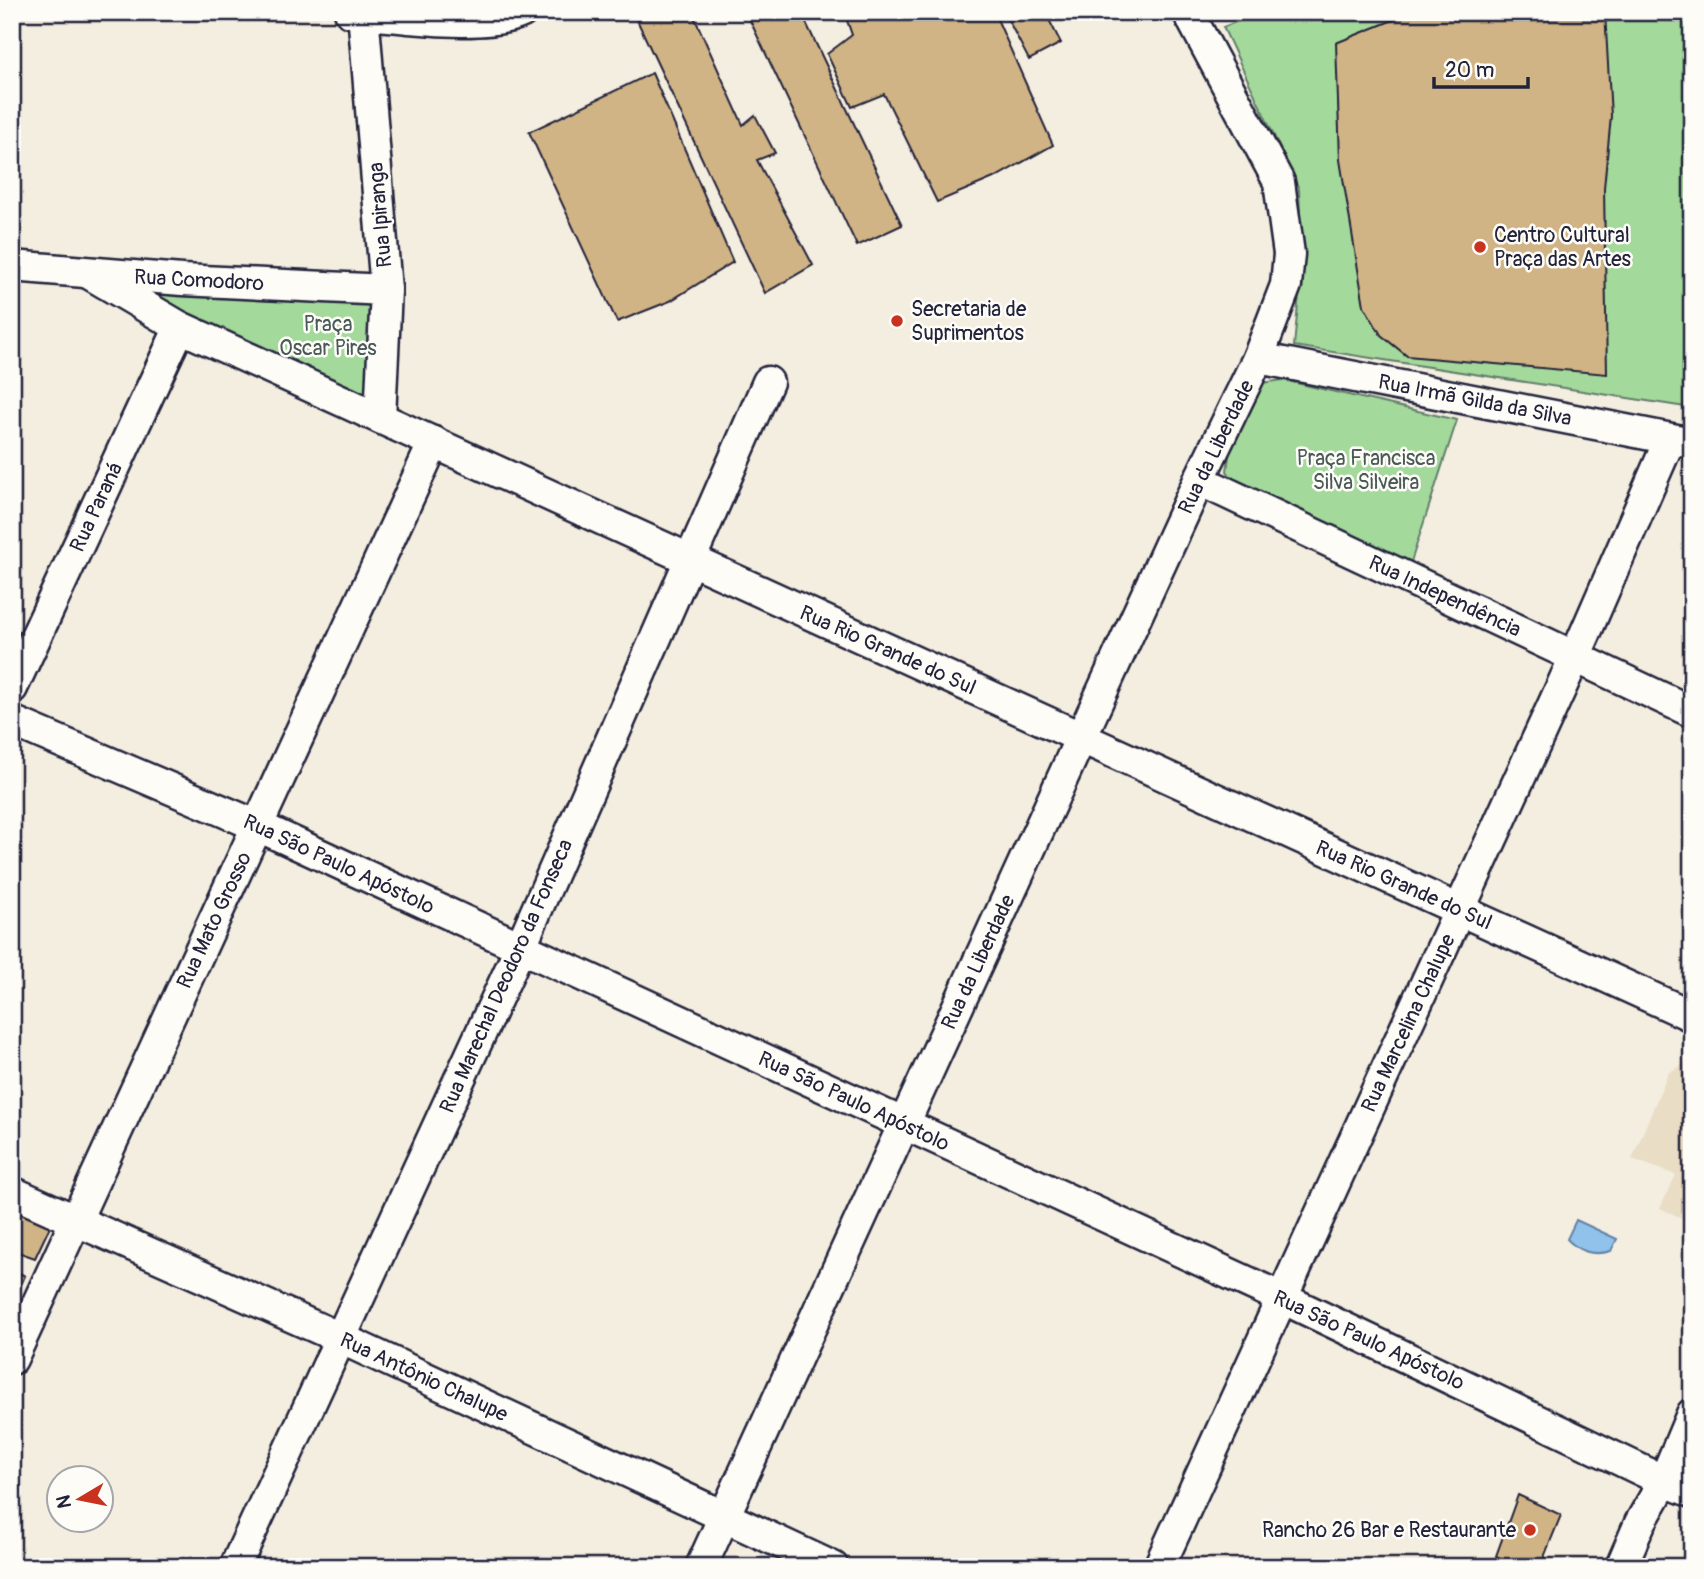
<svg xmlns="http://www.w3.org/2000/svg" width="1704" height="1579" font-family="Pangolin,sans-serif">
  <rect width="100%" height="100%" fill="#f4eee0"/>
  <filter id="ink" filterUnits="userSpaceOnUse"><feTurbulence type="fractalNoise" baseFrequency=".0143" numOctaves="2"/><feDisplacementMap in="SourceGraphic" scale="14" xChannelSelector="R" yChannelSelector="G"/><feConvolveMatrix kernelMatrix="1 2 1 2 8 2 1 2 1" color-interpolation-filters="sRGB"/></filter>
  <g filter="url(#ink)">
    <polygon fill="#eaddc5" points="1692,1059 1692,1223 1660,1208 1676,1175 1632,1159 1668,1073"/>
    <g fill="#a4d99c" stroke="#637e6c" stroke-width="2">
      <polygon points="1262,12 1692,12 1692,408 1294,346 1302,264 1299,189 1223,27"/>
      <polygon points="140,293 371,295 373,402"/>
      <polygon points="1283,380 1457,420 1410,565 1240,491 1227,471 1230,448 1262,383"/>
    </g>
    <path fill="#90c2ec" stroke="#6482a5" stroke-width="2" d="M1576 1220 1617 1239 1611 1251C1594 1256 1579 1252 1567 1239Z"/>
    <g fill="#d1b485" stroke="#22223b" stroke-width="2">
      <polygon points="649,12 692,12 743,125 755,115 775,153 757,160 813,265 765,293 637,20"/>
      <polygon points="746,12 801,12 902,225 857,246"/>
      <polygon points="844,12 994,12 1053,145 996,177 937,202 884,94 852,107 827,54 852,35"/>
      <polygon points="1004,12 1045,12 1061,43 1029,60"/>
      <polygon points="1413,12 1605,12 1611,116 1604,188 1607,374 1407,356 1381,335 1364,306 1340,160 1336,43"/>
      <polygon points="652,73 733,262 670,301 617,322 529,132"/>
      <polygon points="12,1207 52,1222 35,1258 12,1250"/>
      <polygon points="12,1269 25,1276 12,1304"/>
      <polygon points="1518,1495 1561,1515 1540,1567 1521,1567 1496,1556"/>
    </g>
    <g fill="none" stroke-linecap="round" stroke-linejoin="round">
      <defs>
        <g id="street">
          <path d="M350 12C393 16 485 30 522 12"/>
          <polyline points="363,12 386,290 380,418"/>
          <polyline points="12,266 182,280 386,290"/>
          <polyline points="90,274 180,327 1692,1016"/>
          <polyline points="1258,358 1692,443"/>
          <polyline points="1199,480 1692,712"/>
          <polyline points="12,688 180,327"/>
          <polyline points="12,721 258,826 1282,1298 1664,1481 1692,1492"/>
          <polyline points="12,1192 340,1338 833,1567"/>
          <polyline points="12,1359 434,442"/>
          <polyline points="235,1567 520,948 768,382"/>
          <polyline points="701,1567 1199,480 1258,358 1286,285 1289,254 1279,182 1188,12"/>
          <polyline points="1159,1567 1575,657 1670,439"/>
          <polyline points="1621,1567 1640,1523 1664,1481 1692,1414"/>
        </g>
      </defs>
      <use href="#street" stroke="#22223b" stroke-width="35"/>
      <use href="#street" stroke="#fdfcf7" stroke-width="30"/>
    </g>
  </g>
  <g fill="#c8321e" stroke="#fdfcf7" stroke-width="2.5">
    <circle cx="1480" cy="247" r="7"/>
    <circle cx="897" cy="321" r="7"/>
    <circle cx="1530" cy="1530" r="7"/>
  </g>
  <g text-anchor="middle" stroke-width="5" stroke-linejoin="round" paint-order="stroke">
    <g font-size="21" fill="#22223b" stroke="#fdfcf7">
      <text transform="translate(380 215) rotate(-95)" y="7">Rua Ipiranga</text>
      <text transform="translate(199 280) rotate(3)" y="7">Rua Comodoro</text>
      <text transform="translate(1475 400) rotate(11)" y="7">Rua Irmã Gilda da Silva</text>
      <text transform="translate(1216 447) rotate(-64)" y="7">Rua da Liberdade</text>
      <text transform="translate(96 507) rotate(-65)" y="7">Rua Paraná</text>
      <text transform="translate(1445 596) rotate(25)" y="7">Rua Independência</text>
      <text transform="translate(888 650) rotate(24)" y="7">Rua Rio Grande do Sul</text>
      <text transform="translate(339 864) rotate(25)" y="7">Rua São Paulo Apóstolo</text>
      <text transform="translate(1404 885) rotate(24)" y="7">Rua Rio Grande do Sul</text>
      <text transform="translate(214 920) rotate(-65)" y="7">Rua Mato Grosso</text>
      <text transform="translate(978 962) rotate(-65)" y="7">Rua da Liberdade</text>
      <text transform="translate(506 976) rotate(-66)" y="7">Rua Marechal Deodoro da Fonseca</text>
      <text transform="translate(1408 1023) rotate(-65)" y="7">Rua Marcelina Chalupe</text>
      <text transform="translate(854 1101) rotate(25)" y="7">Rua São Paulo Apóstolo</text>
      <text transform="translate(1369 1340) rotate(25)" y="7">Rua São Paulo Apóstolo</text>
      <text transform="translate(424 1377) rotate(25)" y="7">Rua Antônio Chalupe</text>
    </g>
    <g font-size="21" fill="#22223b" stroke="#fdfcf7" text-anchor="start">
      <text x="1494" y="242">Centro Cultural<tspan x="1494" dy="24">Praça das Artes</tspan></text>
      <text x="911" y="316">Secretaria de<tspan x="911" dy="24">Suprimentos</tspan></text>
      <text x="1516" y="1537" text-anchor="end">Rancho 26 Bar e Restaurante</text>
    </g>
    <g font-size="21" fill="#495958" stroke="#fdfcf7">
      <text x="328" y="331">Praça<tspan x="328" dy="24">Oscar Pires</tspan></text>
      <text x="1366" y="465">Praça Francisca<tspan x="1366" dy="24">Silva Silveira</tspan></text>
    </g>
  </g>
  <rect width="1704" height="1579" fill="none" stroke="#fdfcf7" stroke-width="42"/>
  <rect x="21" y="21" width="1662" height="1537" fill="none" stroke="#22223b" stroke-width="2.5" filter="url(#ink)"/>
  <g transform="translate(80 1499) rotate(260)"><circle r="33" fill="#fdfcf7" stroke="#a5a5ac" stroke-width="2"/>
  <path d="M0-5L12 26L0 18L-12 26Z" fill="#c8321e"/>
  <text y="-10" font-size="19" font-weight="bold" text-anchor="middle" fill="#22223b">N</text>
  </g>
  <path d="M1434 77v10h94v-10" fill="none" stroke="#22223b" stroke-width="3.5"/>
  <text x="1445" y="77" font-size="21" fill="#22223b" stroke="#fdfcf7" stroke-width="5" paint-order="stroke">20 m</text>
</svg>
